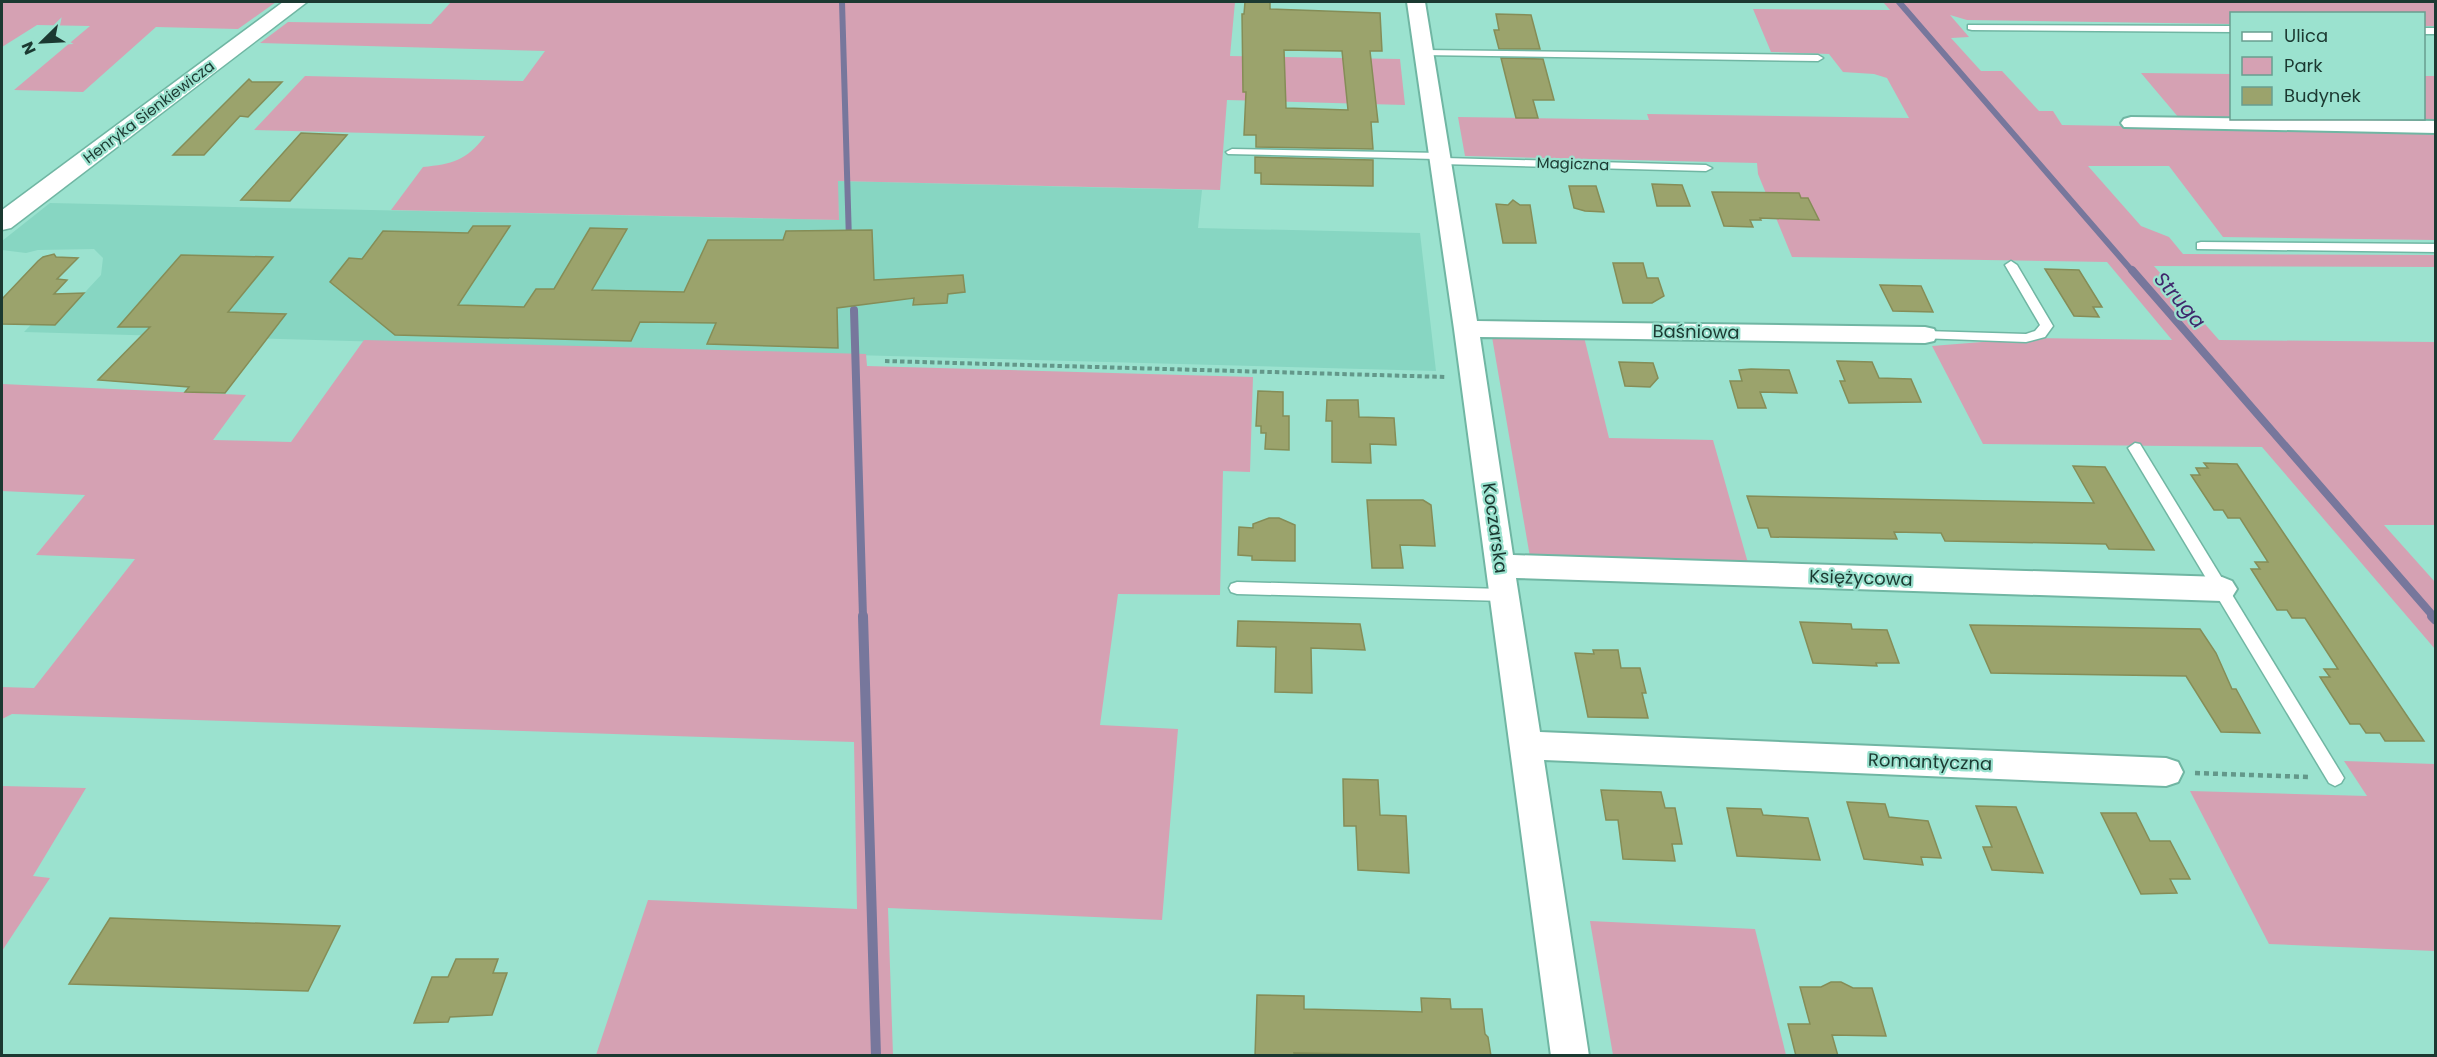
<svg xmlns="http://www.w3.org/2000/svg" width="2437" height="1057" font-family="Poppins,sans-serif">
  <rect width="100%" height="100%" fill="#9be2cf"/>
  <polygon fill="#87d6c2" points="837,181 1202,190 1198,228 1420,233 1436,371 24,332 51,304 73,305 101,275 103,258 94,249 38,250 26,253 2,250 2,241 50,203 839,220"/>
  <g fill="#d5a1b3">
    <polygon points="2,2 276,2 238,29 156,27 83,92 14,90 90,26 37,25 2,47"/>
    <path d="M421 2H1235L1230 56 1400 59 1405 105 1227 100 1220 190 838 181 839 220 391 210 423 167C452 164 466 161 485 136L254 130 305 76 523 81 545 51 260 43 288 22 431 24 451 2Z"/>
    <polygon points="1883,2 2435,2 2435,26 2424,26 2424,14 2232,14 2231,24 1967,20 1950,15 1969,37 1951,38 1981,71 2002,71 2039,111 2053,111 2062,125 2435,131 2435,240 2223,237 2169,166 2088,166 2141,226 2169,237 2183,254 2435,255 2435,267 2154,266 2219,340 2435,342 2435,525 2384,525 2435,582 2435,649 2262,447 1983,444 1932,346 2032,338 2172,340 2107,262 1792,257 1758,174 1757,163 1465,156 1458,117 1649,120 1647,114 1909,118 1887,78 1874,74 1843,72 1829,54 1771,52 1753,9 1890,10"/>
    <polygon points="2141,73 2231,74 2232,118 2424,118 2424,76 2435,76 2435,122 2179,118"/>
    <polygon points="1492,337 1584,337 1609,438 1713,440 1748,563 1530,557"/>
    <polygon points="364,340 866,354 867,366 1253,377 1250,472 1223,471 1220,595 1118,594 1100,725 1178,729 1162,920 888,908 893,1055 596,1055 648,900 857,909 854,742 12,714 2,719 2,687 34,688 135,559 36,555 85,495 2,491 2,384 246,395 213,440 291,442"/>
    <polygon points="2344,761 2435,764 2435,951 2269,944 2190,791 2367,796"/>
    <polygon points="2,786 86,788 33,876 50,878 2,951"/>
    <polygon points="1590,921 1755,929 1786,1055 1613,1055"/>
  </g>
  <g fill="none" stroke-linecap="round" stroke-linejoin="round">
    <g stroke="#77779c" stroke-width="6">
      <polyline points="842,2 849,241"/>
      <polyline points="1899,2 2133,272"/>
    </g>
    <g stroke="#77779c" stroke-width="8">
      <polyline points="2132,270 2434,617"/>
      <polyline points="854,310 863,617"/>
    </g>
    <g stroke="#77779c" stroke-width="10">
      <polyline points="863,616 876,1056"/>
      <polyline points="2432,616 2436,620"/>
    </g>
  </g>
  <g fill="#9ba36c" stroke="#858d57" stroke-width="1.5" fill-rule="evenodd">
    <path d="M1245 2H1270V9L1380 13 1382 51H1370L1378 122H1371L1373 149 1256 147V135H1244L1246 92H1243L1242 14H1244ZM1284 50 1342 51 1348 110 1286 108Z"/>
    <polygon points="1496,14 1531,15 1540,49 1499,49 1494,30 1499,30"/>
    <polygon points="1501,58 1543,59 1554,100 1533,100 1538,118 1516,118"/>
    <polygon points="249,79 252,82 282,82 248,117 240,116 204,155 173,155"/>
    <polygon points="301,133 347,135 290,201 241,200"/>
    <polygon points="1255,157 1373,160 1373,186 1261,184 1261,173 1255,173"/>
    <polygon points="1652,184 1682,185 1690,206 1657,206"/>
    <polygon points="1569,186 1596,186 1604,212 1585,211 1574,208"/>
    <polygon points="1712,192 1799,193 1801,198 1808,198 1819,220 1760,218 1761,220 1750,220 1753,227 1724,226"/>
    <polygon points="1513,200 1520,205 1530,205 1536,243 1503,243 1496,204 1508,205"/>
    <polygon points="473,226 510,226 458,305 524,307 536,289 554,289 590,228 627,229 592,290 684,292 708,240 783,240 786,231 872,230 874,280 963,275 965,292 948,294 947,303 913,305 914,298 837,308 838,348 707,344 716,323 640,322 631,341 395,335 330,282 349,258 362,259 383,231 468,233"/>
    <polygon points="54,254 56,257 78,258 57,279 67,280 54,294 84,293 55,325 2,324 2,299 38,261 43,257"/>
    <polygon points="181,255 273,257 228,312 286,314 225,393 185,392 189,387 98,380 150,327 118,327"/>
    <polygon points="1613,263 1643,263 1647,278 1658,278 1664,296 1652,303 1623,303"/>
    <polygon points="2045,269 2079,270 2102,307 2093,307 2099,317 2074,316"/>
    <polygon points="1880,285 1921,286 1933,312 1893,311"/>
    <polygon points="1837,361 1872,362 1879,378 1911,379 1921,402 1849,403 1840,381 1845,381"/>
    <polygon points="1619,362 1653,363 1658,378 1650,387 1625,386"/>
    <polygon points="1751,369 1789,370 1797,393 1760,392 1766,408 1738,408 1730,381 1742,381 1739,370"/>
    <polygon points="1258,391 1283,392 1283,416 1289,416 1289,450 1265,449 1266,433 1261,433 1261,426 1256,426"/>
    <polygon points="1327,400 1358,400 1359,417 1394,418 1396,445 1370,444 1371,463 1332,462 1332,421 1326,421"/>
    <polygon points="2204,463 2237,464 2424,741 2385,741 2380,733 2366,733 2360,724 2350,724 2320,677 2330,677 2324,669 2338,669 2305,618 2292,618 2287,610 2277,610 2251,569 2260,569 2255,562 2268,562 2240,518 2228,518 2223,510 2214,510 2191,475 2200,475 2196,468 2208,468"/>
    <polygon points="2073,466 2105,467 2154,550 2109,549 2106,544 1945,541 1941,533 1894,532 1897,539 1771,537 1768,528 1758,528 1747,496 2094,503"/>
    <polygon points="1367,500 1423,500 1431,505 1435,546 1400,545 1403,568 1372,568"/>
    <polygon points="1269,518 1279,518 1295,525 1295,561 1252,560 1252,556 1238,555 1239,527 1253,528 1253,524"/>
    <polygon points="1238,621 1360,624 1365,650 1311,648 1312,693 1275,692 1276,647 1237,646"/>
    <polygon points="1800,622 1851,624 1852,629 1887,630 1899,663 1876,663 1877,666 1813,663"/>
    <polygon points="1970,625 2200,629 2216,653 2232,689 2236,689 2260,733 2221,732 2186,676 1991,673"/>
    <polygon points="1593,650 1618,650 1621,668 1640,668 1646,693 1642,693 1648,718 1588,717 1575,653 1594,654"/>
    <polygon points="1343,779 1378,780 1380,815 1406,816 1409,873 1358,870 1356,826 1344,826"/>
    <polygon points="1601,790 1661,792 1665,808 1675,808 1682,844 1672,844 1675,861 1623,859 1618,820 1606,820"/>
    <polygon points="1847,802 1885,804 1889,817 1928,821 1941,858 1921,857 1923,865 1864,859"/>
    <polygon points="1976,806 2016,807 2043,873 1992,870 1983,847 1992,847"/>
    <polygon points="1727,808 1761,809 1763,815 1808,818 1820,860 1737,856"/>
    <polygon points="2101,813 2136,813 2150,841 2170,841 2190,879 2170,879 2177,893 2141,894"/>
    <polygon points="110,918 191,921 340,926 308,991 69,984"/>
    <polygon points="456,959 498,959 493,973 507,973 492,1015 450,1017 448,1022 414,1023 432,977 448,977"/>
    <polygon points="1831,982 1841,982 1853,988 1872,988 1886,1036 1832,1035 1838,1056 1796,1056 1788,1024 1810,1024 1800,987 1821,987"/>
    <polygon points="1257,995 1304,996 1304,1009 1389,1011 1422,1012 1421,998 1450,999 1451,1009 1482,1009 1485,1034 1488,1037 1491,1056 1294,1053 1295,1056 1255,1056"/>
  </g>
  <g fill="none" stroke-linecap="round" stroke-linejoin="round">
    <defs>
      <g id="service">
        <polygon points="1968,25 2232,26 2232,32 1972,30 1968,29"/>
        <rect x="2424" y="28" width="12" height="6"/>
        <polygon points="1425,50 1818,55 1823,58 1818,61 1421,55 1421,51"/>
        <polygon points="1232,149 1441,153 1445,154 1445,158 1706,165 1712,168 1706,171 1441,164 1437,163 1436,159 1228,154 1226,152"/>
        <polygon points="2201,242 2436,244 2436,252 2197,249 2197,243"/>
        <polygon points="2011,261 2017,265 2053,326 2045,337 2026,342 1920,338 1918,335 1920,332 1925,331 2026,334 2035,331 2040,325 2005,265"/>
        <polygon points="2135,443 2140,444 2341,773 2344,778 2341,783 2335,786 2329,783 2128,448"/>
        <polygon points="1237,582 1504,589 1510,591 1512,595 1510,599 1504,601 1237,594 1231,592 1229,588 1231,584"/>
      </g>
      <g id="minor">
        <polygon points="1407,2 1425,2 1477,321 1925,327 1934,329 1937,335 1934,341 1925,343 1480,337 1513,555 2222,577 2232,581 2237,589 2232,597 2222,601 1516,578 1540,732 2166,758 2178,762 2183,772 2178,782 2166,786 1544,760 1589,1056 1551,1056 1454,329"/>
        <polygon points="2131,117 2436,121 2436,133 2124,127 2121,123 2124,119"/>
      </g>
      <polygon id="tertiary" points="283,2 307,2 11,228 2,230 2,210"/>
    </defs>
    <use href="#service" stroke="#70b6a3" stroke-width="3"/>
    <use href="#minor" stroke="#70b6a3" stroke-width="4"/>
    <use href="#tertiary" stroke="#70b6a3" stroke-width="3"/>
    <polyline stroke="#63988a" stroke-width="4" stroke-dasharray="4.5 3" stroke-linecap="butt" points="885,361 1446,377"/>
    <polyline stroke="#63988a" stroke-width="4.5" stroke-dasharray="5 4" stroke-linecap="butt" points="2195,773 2308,777"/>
    <use href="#service" fill="#fff" fill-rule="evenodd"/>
    <use href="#minor" fill="#fff" fill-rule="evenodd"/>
    <use href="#tertiary" fill="#fff" fill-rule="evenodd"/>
  </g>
  <g text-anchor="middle" stroke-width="4.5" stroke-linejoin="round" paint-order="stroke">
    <g font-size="15" fill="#1b3931" stroke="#9be2cf">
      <text transform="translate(149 112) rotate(-37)" y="5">Henryka Sienkiewicza</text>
      <text transform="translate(1573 164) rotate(2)" y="5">Magiczna</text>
    </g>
    <g font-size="18" fill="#1b3931" stroke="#9be2cf">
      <text transform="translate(1696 332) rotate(1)" y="6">Baśniowa</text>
      <text transform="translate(1495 528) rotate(82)" y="6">Koczarska</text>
      <text transform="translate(1861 578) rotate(2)" y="6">Księżycowa</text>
      <text transform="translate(1930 762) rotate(2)" y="6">Romantyczna</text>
    </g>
    <g font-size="20" font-style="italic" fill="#3f286c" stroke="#9be2cf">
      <text transform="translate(2180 300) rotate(49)" y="7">Struga</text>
    </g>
  </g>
  <rect width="2437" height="1057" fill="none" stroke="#1b3931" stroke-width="6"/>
  <rect x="2230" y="12" width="195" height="108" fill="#9be2cf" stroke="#689e90" stroke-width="1.5"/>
  <rect x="2242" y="32" width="30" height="9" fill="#ffffff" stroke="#689e90" stroke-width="1.5"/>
  <text x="2284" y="42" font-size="18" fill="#1b3931">Ulica</text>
  <rect x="2242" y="57" width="30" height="18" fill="#d5a1b3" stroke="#689e90" stroke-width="1.5"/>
  <text x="2284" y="72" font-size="18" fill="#1b3931">Park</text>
  <rect x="2242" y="87" width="30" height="18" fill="#9ba36c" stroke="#689e90" stroke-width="1.5"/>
  <text x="2284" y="102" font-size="18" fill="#1b3931">Budynek</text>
  <g transform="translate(42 42) rotate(246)" stroke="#9be2cf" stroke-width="4.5" paint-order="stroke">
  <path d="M0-4.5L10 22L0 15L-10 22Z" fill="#1b3931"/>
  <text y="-9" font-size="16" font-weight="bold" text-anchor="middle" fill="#1b3931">N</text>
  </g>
</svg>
